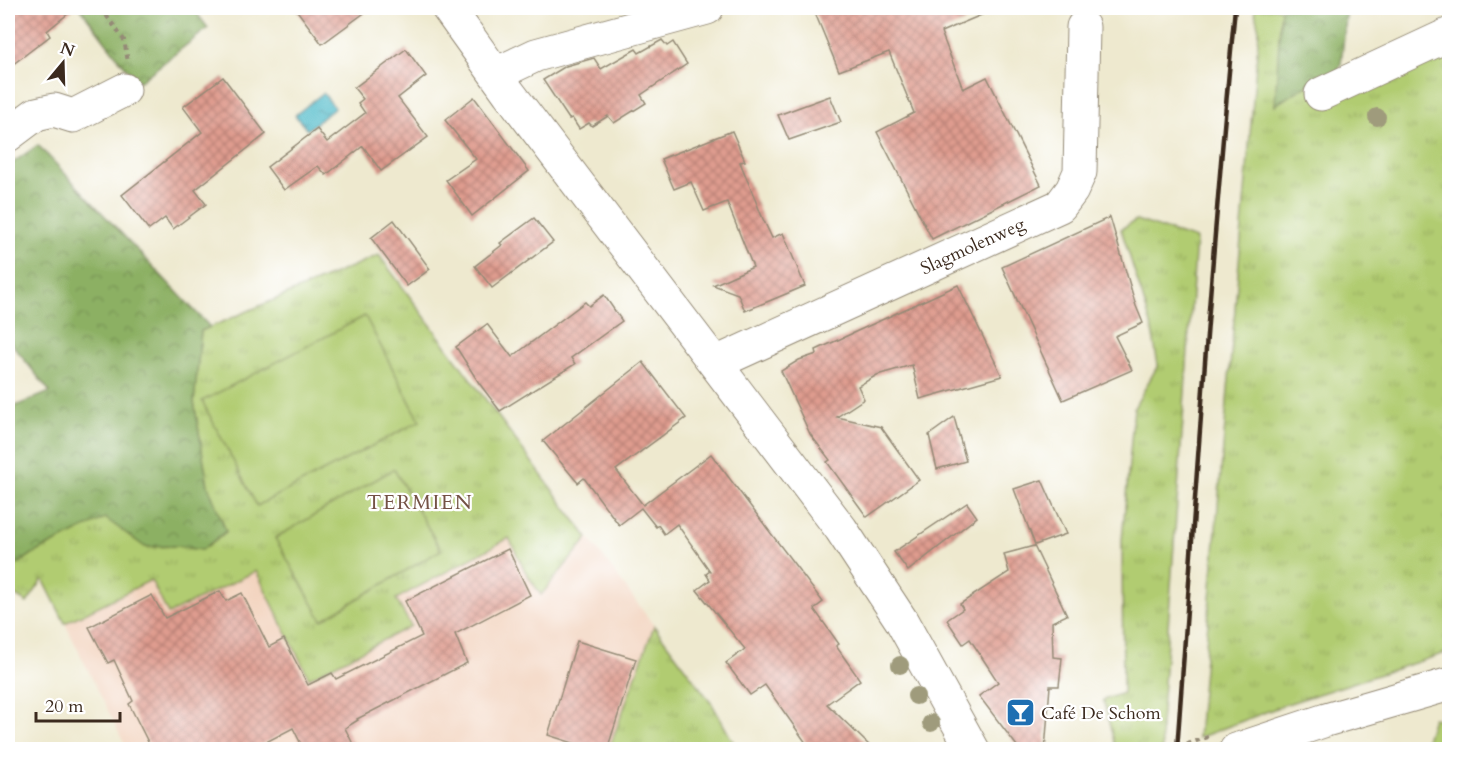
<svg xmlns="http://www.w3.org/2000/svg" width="1457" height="757" font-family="Cardo,serif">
  <defs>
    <pattern id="grass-tufts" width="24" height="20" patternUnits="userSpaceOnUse" patternTransform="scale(1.5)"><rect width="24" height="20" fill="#b1cc71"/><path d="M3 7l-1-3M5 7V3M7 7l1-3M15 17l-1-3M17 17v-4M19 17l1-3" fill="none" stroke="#99af61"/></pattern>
    <pattern id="forest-crowns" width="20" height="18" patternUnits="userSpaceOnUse" patternTransform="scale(1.5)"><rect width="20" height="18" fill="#8cb063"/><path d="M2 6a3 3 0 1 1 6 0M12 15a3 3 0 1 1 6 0" fill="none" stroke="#748f51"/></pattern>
    <pattern id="water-ripples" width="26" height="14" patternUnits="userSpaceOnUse" patternTransform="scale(1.5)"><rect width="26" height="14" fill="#4ebac9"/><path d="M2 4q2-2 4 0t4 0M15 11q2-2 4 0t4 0" fill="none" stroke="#4297a3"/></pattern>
    <pattern id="building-cross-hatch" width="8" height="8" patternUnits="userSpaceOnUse" patternTransform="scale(1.5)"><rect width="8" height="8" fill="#df9c8f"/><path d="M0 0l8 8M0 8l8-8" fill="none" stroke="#b67f74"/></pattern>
  </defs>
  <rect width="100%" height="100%" fill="#fff"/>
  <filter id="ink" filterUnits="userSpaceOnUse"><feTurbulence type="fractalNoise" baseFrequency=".0167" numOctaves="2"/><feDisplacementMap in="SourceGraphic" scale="12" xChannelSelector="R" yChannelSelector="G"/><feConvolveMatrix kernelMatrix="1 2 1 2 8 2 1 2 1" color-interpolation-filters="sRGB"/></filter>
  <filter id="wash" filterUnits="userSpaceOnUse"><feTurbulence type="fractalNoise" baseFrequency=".008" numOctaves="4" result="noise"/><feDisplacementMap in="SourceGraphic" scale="24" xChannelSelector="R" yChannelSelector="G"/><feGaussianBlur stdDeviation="1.35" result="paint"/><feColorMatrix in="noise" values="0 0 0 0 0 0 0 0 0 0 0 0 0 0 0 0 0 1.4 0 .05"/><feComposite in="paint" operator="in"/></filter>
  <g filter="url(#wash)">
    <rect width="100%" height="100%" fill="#eee9cf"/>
    <polygon fill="#f3d4bf" points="379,255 712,704 737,749 127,749 43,579 27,603 8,591 8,571 201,331"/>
    <g fill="url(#grass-tufts)" stroke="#767b48" stroke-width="1.5">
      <polygon points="1254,8 1281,8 1276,104 1310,83 1449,43 1449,652 1284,705 1198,738 1259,30"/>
      <polygon points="1136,220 1196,239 1161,725 1162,750 1116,749 1103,700 1123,693 1122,540 1134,408 1158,365 1151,324 1121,229"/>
      <polygon points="379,255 588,538 541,595 525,571 509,538 396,599 411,626 309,678 256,571 168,614 151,580 65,623 43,579 27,603 8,591 8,571 34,553 105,517 146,547 177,546 202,550 226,532 208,486 194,402 201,331"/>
      <polygon points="654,626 712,704 737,749 609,749"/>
      <polygon points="1433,718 1449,721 1449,749 1423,749"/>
    </g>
    <g fill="url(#forest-crowns)" stroke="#646d40" stroke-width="1.5">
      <polygon points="80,8 193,8 208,28 139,82 122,63"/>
      <polygon points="1281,8 1347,8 1341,64 1339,70 1310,83 1275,105"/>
      <polygon points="38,145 210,327 201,331 194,402 208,486 226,531 202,550 177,546 145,547 105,518 34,553 8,571 8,409 50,392 8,339 8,166"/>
    </g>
    <g fill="#b1cc71" stroke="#767b48" stroke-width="1.5">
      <polygon points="365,316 420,421 257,506 202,401"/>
      <polygon points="394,469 441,550 322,620 275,538"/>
    </g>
    <polygon fill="url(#water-ripples)" stroke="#447274" stroke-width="1.5" points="323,93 335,108 307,130 295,115"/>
    <g id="blocks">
      <g fill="url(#building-cross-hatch)">
        <polygon points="15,8 75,8 47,31 50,36 8,68 8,13"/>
        <polygon points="295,8 371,8 322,44"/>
        <polygon points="813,8 998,8 941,32 963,89 987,77 1041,185 932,239 877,132 914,113 889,52 839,71"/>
        <polygon points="662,40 667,46 673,42 687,64 641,95 646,103 614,123 608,116 592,126 589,123 579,129 572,118 569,119 543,80 566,66 594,58 601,69 636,49 639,53"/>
        <polygon points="406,49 426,76 398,98 428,137 381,171 363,146 326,175 318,166 284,190 267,167 317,129 327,142 365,113 358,103 363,99 354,88"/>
        <polygon points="223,77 266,134 195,190 206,204 173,229 165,218 149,230 122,195 202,132 183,107"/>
        <polygon points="830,96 841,122 789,140 778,115"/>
        <polygon points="474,97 529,171 472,216 446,180 476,159 445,120"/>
        <polygon points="732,131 745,161 740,162 763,219 772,238 783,233 805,286 745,311 738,294 713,285 753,267 727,202 704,211 691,182 674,189 661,159"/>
        <polygon points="1110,217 1136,306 1143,323 1115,336 1132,370 1063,400 1002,267"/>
        <polygon points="534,218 553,242 492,288 475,266 502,245 500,243"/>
        <polygon points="394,220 430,269 407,286 371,238"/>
        <polygon points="958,285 1002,376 920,399 912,365 877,375 858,386 864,399 837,417 881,427 919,480 867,517 827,462 830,460 810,434 781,371 799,360 817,354 816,350"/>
        <polygon points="604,295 622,321 571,358 575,364 500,411 479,383 456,347 487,324 512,357 585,302 589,306"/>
        <polygon points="643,362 686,418 616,470 643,505 711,454 823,602 814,609 839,644 836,646 860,680 827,704 874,750 811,750 765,685 750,695 726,663 745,649 697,590 710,580 706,574 710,571 677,524 664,534 658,525 656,527 641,508 619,525 584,478 578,483 543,441"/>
        <polygon points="954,417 966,461 937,469 929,435"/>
        <polygon points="1042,480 1066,534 1035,545 1014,489"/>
        <polygon points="967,503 977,517 908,571 894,552"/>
        <polygon points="1034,546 1067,615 1052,622 1053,657 1062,658 1059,686 1050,686 1045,750 1020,750 979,696 998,682 970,639 963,644 947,620 963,609 960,604 1009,572 1004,554"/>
        <polygon points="508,549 530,595 455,634 467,663 357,719 358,720 345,728 356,750 304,750 293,728 251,750 152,750 129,704 133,701 114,660 108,663 89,627 152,595 165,618 220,591 226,601 242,593 269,647 284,639 308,685 332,673 336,679 422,636 405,601"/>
        <polygon points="577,641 636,659 607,750 595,750 548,735"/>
      </g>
    </g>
  </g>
  <g filter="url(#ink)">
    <use href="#blocks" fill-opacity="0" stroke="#948a76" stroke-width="1.5"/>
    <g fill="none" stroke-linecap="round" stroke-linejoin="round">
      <defs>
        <g id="minor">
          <polyline points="448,8 509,93 841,529 901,620 973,750"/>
          <polyline points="496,74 536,55 707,8"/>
          <polyline points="1321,94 1450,34"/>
          <polyline points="8,135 36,114 54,110 73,116 124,90"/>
          <path id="s1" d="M716 363 1060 206 1072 190 1080 172 1083 27"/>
          <polyline points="1236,750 1326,720 1450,684"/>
        </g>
      </defs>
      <use href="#minor" stroke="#948a76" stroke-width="35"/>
      <g stroke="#948a76" stroke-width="4" stroke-dasharray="4.5 4.5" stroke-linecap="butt">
        <polyline points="101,8 124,40 128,62"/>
        <polyline points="1170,750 1208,737"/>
      </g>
      <use href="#minor" stroke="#fff" stroke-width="33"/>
      <path stroke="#3b2a1e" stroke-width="4.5" d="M1177 750C1195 502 1211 255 1235 8"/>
    </g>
    <g fill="#9f9b7b">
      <circle cx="1377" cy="117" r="9"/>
      <circle cx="900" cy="665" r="9"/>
      <circle cx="916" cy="696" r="9"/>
      <circle cx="931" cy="723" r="9"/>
    </g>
  </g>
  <defs>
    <symbol id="bar-square" viewBox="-11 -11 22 22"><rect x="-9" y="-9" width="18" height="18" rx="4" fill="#1f6fb2" stroke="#fff"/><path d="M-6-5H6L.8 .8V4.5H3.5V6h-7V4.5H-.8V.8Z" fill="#fff"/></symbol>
  </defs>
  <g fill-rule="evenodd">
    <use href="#bar-square" x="1004" y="696" width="33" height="33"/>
  </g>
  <g text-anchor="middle" stroke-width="4.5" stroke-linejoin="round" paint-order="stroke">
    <g font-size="18" fill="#3b2a1e" stroke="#fff">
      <text dy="6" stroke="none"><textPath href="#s1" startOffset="282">Slagmolenweg</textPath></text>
    </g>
    <g font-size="18" fill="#3b2a1e" stroke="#fff" text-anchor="start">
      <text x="1041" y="719">Café De Schom</text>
    </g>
    <g font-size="20" letter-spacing="1.5" fill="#745246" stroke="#fff">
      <text x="420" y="509">TERMIEN</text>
    </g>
  </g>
  <rect width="1457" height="757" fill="none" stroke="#fff" stroke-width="30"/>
  <g transform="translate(63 63) rotate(19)" stroke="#ffffff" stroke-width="4.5" paint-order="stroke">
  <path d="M0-4.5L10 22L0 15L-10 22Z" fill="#3b2a1e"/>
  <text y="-9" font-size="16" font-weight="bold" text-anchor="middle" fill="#3b2a1e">N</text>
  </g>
  <path d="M36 712v9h84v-9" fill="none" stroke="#3b2a1e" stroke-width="3"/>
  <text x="45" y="712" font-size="18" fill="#3b2a1e" stroke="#ffffff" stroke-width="4.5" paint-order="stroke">20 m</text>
</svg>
